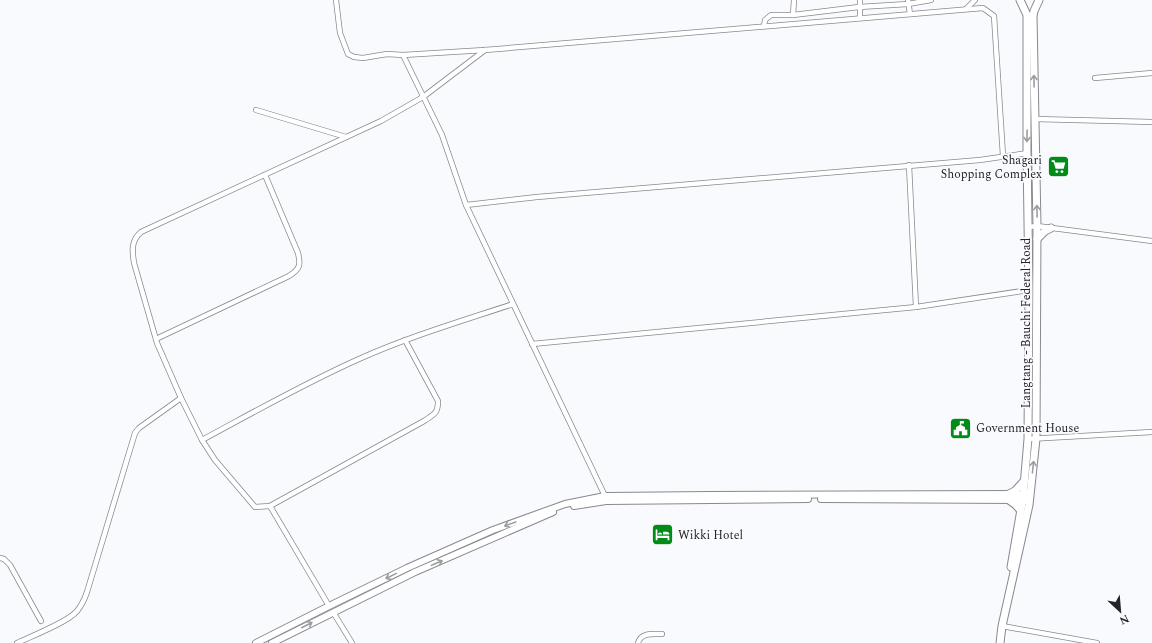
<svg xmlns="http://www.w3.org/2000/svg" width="1152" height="643" font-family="Spectral,serif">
  <rect width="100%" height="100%" fill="#f9fafe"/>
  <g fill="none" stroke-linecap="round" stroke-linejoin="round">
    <defs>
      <g id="minor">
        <polyline points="336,0 340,33 348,54 354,57 363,58 387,54 403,55 485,50 983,8 994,16 1003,156"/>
        <polyline points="860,0 860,18"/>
        <polyline points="908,0 910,14"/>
        <polyline points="966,9 975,0"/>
        <polyline points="793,15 859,7 908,4 931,0"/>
        <polyline points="764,26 765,20 771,15 793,15 794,0"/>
        <polyline points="403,55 442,135 466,205 605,496 605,498"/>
        <polyline points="1095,78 1152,73"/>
        <polyline points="256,110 346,137"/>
        <polyline points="1035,119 1152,122"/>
        <polyline points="909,165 916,307"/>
        <polyline points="466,205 537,197 980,160 1028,153"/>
        <polyline points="1029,227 1037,226 1152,241"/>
        <path d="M156 339 289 276C300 269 301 265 298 253L265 175"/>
        <path d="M405 340 438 401C438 414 434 414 424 421L270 506 255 507 215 460 202 440 181 398 157 343 134 263C132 250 131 241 141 232L381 121 423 97 485 50"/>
        <polyline points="532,344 916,307 1029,290"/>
        <polyline points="1028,439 1152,432"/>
        <path d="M202 440C254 412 305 383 359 359 408 337 462 321 513 304"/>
        <polyline points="270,506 329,606"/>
        <polyline points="0,558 4,559 10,565 41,621"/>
        <polyline points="333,612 352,643"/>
        <polyline points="1002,626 1097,643"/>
        <path d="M17 643C32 636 68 622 77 611 82 605 85 598 87 592L135 433 139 428 181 398"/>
        <path d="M638 643C641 632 653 634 662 634"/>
      </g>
      <g id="tertiary">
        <polyline points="821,499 1018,500 1025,496"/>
        <polyline points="574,506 606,501 808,499"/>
        <polyline points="256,643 329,606 407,568 493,530 565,504 605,496 711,495 1018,494 1021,496 1025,501"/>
        <polyline points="272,643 415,572 553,512"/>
      </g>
      <g id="primary">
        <polyline points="1037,239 1045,231 1051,228"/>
        <polyline points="1009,494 1015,491 1024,481"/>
        <polyline points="1009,500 1016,505 1021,511"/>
        <polyline points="1011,567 1023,498 1028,439 1029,290 1027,153 1027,15 1020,0"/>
        <polyline points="1000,643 1002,626 1029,505 1036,439 1037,226 1033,16 1034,11 1039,0"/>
      </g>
    </defs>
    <use href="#minor" stroke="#888990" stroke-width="6"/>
    <use href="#tertiary" stroke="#888990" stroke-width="8"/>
    <use href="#primary" stroke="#888990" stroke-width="9"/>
    <use href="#minor" stroke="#fff" stroke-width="4.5"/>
    <use href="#tertiary" stroke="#fff" stroke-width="6"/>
    <use href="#primary" stroke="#fff" stroke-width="7"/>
  </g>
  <defs><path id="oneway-shaft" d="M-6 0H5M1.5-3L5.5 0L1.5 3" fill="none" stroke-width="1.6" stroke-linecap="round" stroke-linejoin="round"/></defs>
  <g stroke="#9d9d9e">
    <use href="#oneway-shaft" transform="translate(1034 81) rotate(-91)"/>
    <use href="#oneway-shaft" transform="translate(1027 136) rotate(91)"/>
    <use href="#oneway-shaft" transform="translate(1037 211) rotate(-91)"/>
    <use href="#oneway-shaft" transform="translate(1033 467) rotate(-84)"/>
    <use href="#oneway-shaft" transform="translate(510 524) rotate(160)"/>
    <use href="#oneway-shaft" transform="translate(437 563) rotate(-23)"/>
    <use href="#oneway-shaft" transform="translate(391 576) rotate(154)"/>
    <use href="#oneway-shaft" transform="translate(307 625) rotate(-27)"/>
  </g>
  <defs>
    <symbol id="supermarket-square" viewBox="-11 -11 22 22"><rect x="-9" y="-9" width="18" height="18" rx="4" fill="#028b19" stroke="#f9fafe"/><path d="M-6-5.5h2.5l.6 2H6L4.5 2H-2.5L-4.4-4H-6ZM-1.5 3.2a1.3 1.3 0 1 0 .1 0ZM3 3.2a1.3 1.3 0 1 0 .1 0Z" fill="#fff"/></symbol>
    <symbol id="civic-square" viewBox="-11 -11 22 22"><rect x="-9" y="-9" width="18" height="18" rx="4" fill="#028b19" stroke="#f9fafe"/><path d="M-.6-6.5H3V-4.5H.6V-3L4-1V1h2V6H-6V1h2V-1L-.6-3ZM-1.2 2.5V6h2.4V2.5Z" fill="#fff"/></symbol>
    <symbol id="hotel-square" viewBox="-11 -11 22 22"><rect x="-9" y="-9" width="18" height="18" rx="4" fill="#028b19" stroke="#f9fafe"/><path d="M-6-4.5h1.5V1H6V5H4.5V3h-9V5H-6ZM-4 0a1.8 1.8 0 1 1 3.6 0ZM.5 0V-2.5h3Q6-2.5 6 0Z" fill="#fff"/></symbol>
  </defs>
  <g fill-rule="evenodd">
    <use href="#supermarket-square" x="1046" y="154" width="25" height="25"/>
    <use href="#civic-square" x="948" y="416" width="25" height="25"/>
    <use href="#hotel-square" x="650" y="522" width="25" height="25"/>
  </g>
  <g text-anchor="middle" stroke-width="3.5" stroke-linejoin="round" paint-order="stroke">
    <g font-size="12" fill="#252528" stroke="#f9fafe" text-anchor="start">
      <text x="1042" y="164" text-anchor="end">Shagari<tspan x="1042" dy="14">Shopping Complex</tspan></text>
      <text x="976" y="432">Government House</text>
      <text x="678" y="539">Wikki Hotel</text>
    </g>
    <g font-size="12" fill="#252528" stroke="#f9fafe">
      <text transform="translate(1026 323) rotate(-90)" y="4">Langtang - Bauchi Federal Road</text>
    </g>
  </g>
  <g transform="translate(1120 611) rotate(154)" stroke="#f9fafe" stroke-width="3" paint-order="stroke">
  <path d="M0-3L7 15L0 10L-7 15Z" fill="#252528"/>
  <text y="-6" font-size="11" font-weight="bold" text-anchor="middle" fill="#252528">N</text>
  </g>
</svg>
